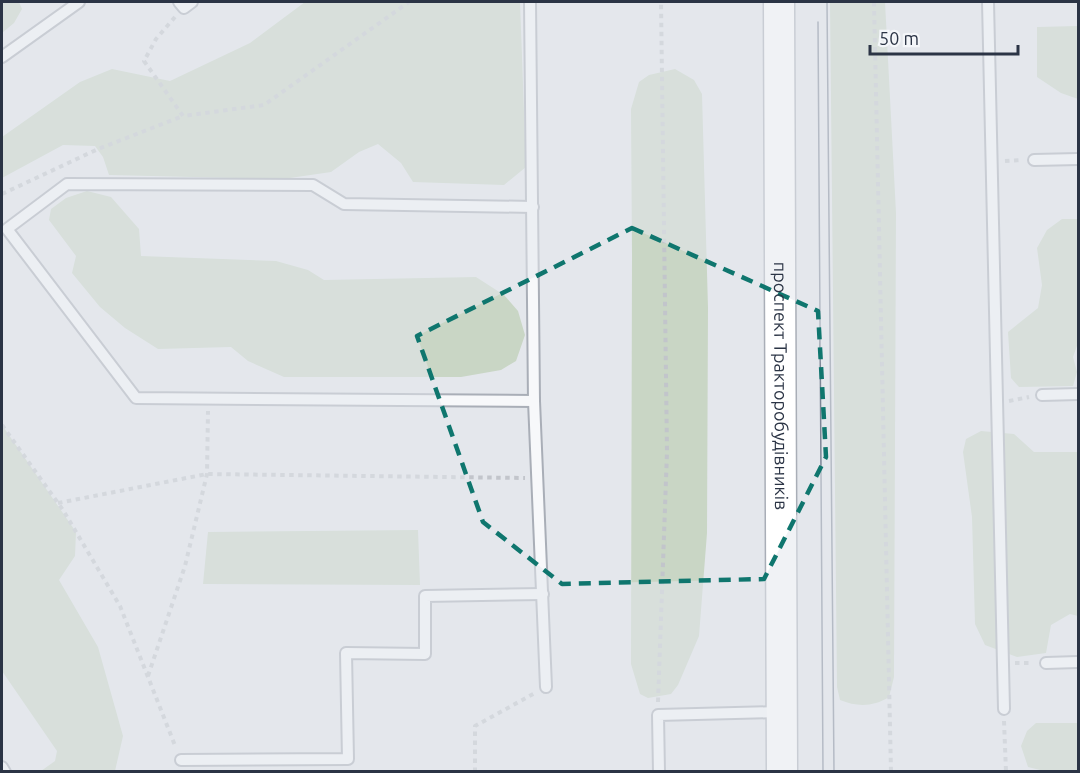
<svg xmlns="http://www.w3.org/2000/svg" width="1080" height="773" font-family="Ubuntu,sans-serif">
  <rect width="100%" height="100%" fill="#e4e7ec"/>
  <g fill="#c9d6c5">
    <polygon points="2,2 19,2 22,9 14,23 2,33"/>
    <polygon points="305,2 520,2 526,167 504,185 413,182 401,163 378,144 359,152 331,172 283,179 109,175 103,157 95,146 63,145 2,178 2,137 80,82 112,69 170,81 250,43"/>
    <path d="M830 2H885L896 213 894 677 889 697C873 707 857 707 840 700L837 687Z"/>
    <polygon points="1078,26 1078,99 1061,93 1037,77 1037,27"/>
    <polygon points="675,69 694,80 702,94 708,308 707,533 699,636 678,685 671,694 648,698 640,694 631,664 632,255 631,109 639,82 649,75"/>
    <polygon points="87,191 111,197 139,229 141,256 276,261 308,270 324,280 476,277 504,295 518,311 525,335 516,361 501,370 461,377 284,377 248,361 231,347 158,349 125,328 100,307 72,273 76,256 49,220 51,209 66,198"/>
    <polygon points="1062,219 1078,219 1078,343 1073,357 1077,372 1073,386 1019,387 1011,378 1008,332 1038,308 1042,285 1037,248 1047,230"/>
    <polygon points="2,425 76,532 75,556 59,580 98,647 123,736 115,771 41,771 55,761 57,751 2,671"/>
    <polygon points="981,431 1014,434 1034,452 1078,452 1078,616 1070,614 1051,625 1046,653 1017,657 985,645 975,624 972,517 963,452 966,439"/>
    <polygon points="418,530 420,585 203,584 208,532"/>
    <polygon points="1036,723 1078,723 1078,771 1044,771 1028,767 1021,746 1027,731"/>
  </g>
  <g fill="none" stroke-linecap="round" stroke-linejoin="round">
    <defs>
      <g id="lane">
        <polyline points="179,2 184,8 192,2"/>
        <polyline points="530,2 534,401 546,687"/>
        <polyline points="988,2 1004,709"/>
        <polyline points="2,57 79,2"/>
        <polyline points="1034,160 1078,159"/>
        <polyline points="533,207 344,204 313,185 67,184 7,229 136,398 534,401"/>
        <polyline points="1042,395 1078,394"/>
        <polyline points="1046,663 1078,662"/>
        <polyline points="181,760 348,759 346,653 425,654 425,596 543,594"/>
        <polyline points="2,767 5,772"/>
        <polyline points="659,772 658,715 779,712"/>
      </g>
      <g id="secondary">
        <path id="s1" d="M779 2 782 772"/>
      </g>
    </defs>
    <use href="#lane" stroke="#a9aeb7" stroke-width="14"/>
    <use href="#secondary" stroke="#a9aeb7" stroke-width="33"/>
    <g stroke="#c2c5cb" stroke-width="4" stroke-dasharray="4.5 4.5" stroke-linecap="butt">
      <polyline points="874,2 891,772"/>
      <polyline points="175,17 156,39 144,61 183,116 264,105 409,2"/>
      <polyline points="1005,161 1021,160"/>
      <polyline points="2,194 98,149 183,116"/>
      <polyline points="1009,401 1029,397"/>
      <polyline points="2,425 63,510 120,606 176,748"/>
      <polyline points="58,503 207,474 525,478"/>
      <polyline points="1015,663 1032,663"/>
      <polyline points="148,676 185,566 207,474 208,411"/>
      <polyline points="658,702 667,452 661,2"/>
      <polyline points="1004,721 1006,772"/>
      <polyline points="475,772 475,726 535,693"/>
    </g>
    <use href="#lane" stroke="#f7f8fa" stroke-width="10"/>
    <use href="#secondary" stroke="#fff" stroke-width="30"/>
    <g stroke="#7d8696" stroke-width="1.5">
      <polyline points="827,2 834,772"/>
      <polyline points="818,22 823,772"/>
    </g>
  </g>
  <path d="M0 0H1080V773H0ZM632 228 818 311 826 457 764 579 562 584 483 522 417 336Z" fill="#e4e7ec" fill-opacity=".55" fill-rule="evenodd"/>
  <path fill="none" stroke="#0f766e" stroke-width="4.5" stroke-dasharray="12 8" stroke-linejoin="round" d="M632 228 818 311 826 457 764 579 562 584 483 522 417 336Z"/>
  <g text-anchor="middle" stroke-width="4.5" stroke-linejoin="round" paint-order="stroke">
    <g font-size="18" fill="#2b3445" stroke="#f4f6f9">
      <text dy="6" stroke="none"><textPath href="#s1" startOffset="384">проспект Тракторобудівників</textPath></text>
    </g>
  </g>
  <rect width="1080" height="773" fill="none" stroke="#2b3445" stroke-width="6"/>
  <path d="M870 45v9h148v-9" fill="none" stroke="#2b3445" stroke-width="3"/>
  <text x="879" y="45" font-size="18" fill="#2b3445" stroke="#f4f6f9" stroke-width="4.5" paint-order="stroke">50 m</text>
</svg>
